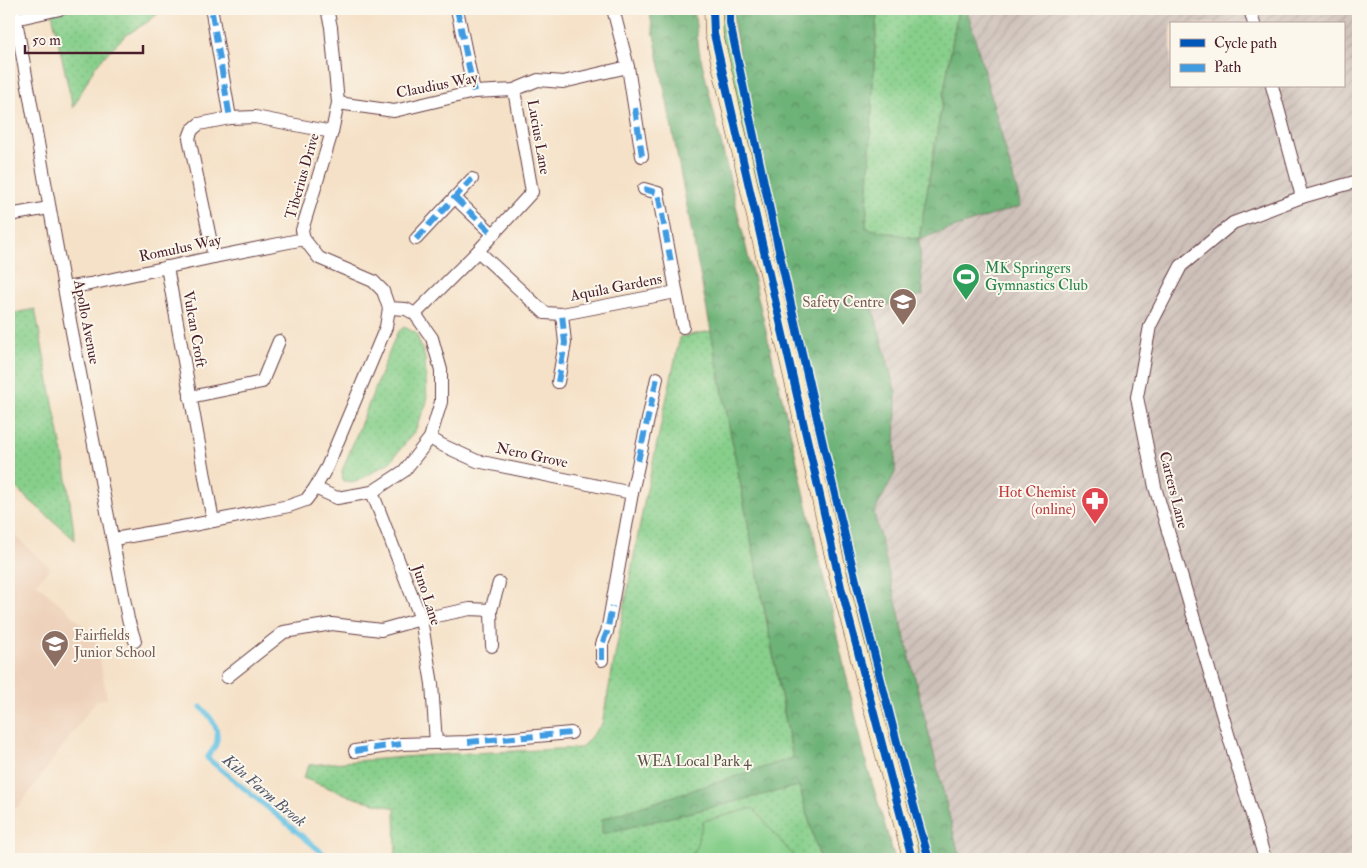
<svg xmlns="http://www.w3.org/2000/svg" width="1367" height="868" font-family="'IM FELL Double Pica',serif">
  <defs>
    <pattern id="industrial-furrows" width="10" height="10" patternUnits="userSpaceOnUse" patternTransform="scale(1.25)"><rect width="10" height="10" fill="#cec1ba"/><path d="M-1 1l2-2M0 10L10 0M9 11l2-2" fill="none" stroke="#b2a5a0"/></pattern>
    <pattern id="green-dots" width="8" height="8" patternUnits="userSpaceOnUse" patternTransform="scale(1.25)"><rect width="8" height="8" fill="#87cf8b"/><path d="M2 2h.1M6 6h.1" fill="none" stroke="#76b178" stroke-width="1.8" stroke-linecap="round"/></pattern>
    <pattern id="forest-crowns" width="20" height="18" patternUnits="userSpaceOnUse" patternTransform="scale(1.25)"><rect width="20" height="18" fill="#6db277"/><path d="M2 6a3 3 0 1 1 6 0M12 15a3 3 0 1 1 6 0" fill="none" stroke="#5c9062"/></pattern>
  </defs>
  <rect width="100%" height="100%" fill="#fbf7ec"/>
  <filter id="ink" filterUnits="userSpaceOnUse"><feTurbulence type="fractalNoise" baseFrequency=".02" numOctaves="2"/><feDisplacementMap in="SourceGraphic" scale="10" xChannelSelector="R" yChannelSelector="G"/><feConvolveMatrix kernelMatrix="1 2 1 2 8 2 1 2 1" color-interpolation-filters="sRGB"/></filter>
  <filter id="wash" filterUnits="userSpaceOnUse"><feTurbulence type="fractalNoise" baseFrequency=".0096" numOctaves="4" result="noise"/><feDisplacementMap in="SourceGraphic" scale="20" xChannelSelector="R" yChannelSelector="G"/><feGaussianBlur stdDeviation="1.12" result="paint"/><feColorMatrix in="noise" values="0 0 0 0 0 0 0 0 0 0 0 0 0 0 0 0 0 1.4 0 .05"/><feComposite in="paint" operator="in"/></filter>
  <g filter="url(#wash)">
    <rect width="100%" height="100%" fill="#f5e1c7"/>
    <polygon fill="#eed1ba" points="9,530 50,568 36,583 70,613 96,639 107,698 96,701 19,806 9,811"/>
    <path fill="url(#industrial-furrows)" fill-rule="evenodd" d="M967 9H1358V859H960L874 512 895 473 896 394 873 309 923 295 919 239 1021 206ZM1171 24H1343V86H1171Z"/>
    <g fill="url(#green-dots)" stroke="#68775b">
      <polygon points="74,9 164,9 146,23 126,35 109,51 94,68 73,108 52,13"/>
      <path d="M713 9H730V23C772 224 817 426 867 625 887 703 906 782 929 859H912Z"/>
      <polygon points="877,9 958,9 919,239 866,229"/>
      <polygon points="35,309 65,465 75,540 9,482 9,314"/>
      <polygon points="404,327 416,333 425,358 427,402 415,431 390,462 356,482 343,481 342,471 397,333"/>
      <polygon points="711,331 793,759 799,786 820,859 394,859 396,852 395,808 355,798 303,778 309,765 428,755 581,748 602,724 644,503 680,337"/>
    </g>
    <g fill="url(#forest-crowns)" stroke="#5c6851">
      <polygon points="649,9 694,9 699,50 794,448 867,766 895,859 820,859 799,786 602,834 602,819 793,758"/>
      <polygon points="734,9 877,9 866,228 919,239 958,9 967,9 1021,206 919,239 923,295 873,309 896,393 895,473 874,513 960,859 929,859 911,798 832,486 753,135 734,25"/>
    </g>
    <polygon fill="#87cf8b" stroke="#68775b" points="753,808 796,859 725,859 717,853 712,859 692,859 704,821"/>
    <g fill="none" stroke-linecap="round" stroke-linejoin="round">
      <path stroke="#67c3e5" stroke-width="5" d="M201 707C210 716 221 729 216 744 215 748 210 753 207 758L330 859"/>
    </g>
  </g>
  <g filter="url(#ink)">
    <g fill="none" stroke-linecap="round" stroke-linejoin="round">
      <defs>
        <g id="street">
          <polyline points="14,9 72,332 128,619 135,641"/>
          <polyline points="457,9 474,92"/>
          <polyline points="613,9 628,67 642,156"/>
          <polyline points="1250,9 1254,24"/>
          <polyline points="212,13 230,118"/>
          <polyline points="15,19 60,9"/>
          <polyline points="1272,86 1302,197"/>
          <polyline points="338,103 394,111 474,92 514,90 538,80 563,82 628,67"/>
          <polyline points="644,189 658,193 683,327"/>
          <polyline points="455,198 493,234"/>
          <polyline points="9,215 49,208"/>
          <polyline points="416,239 472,179"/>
          <polyline points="478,251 545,313 562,314 676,292"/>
          <polyline points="214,257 189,138 192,130 199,124 230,118 255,117 332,132"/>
          <polyline points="167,267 213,521"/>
          <polyline points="64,288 90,284 214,257 304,239"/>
          <polyline points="415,314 478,251 532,192 514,90"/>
          <polyline points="558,382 565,343 562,314"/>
          <polyline points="190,397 262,382 279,341"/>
          <polyline points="430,438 442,445 477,461 632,493"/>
          <polyline points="315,488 337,498 372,492 404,471 430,438 441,402 441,370 432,338 415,314 406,309 389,308"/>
          <polyline points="372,492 421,619 432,684 436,743"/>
          <polyline points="114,539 193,525 289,506 306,500 315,488 327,467 386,327 389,308 383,291 373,281 319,258 304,239 302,230 332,132 338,103 331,27 327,9"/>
          <polyline points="492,646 491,610 499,583"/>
          <polyline points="602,660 602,644 607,632 632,493 657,378"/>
          <polyline points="227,677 284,632 332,624 381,630 421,619 470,609 491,610"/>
          <polyline points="355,751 401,744 468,742 571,733"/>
          <polyline points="1265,859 1155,487 1137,397 1150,326 1181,266 1233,223 1302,197 1358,181"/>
        </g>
        <polyline id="secondary" points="713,9 714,34 841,587 912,859"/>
      </defs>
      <use href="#street" stroke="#643c42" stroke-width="14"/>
      <use href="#secondary" stroke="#643c42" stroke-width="19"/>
      <use href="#street" stroke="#fff" stroke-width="12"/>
      <use href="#secondary" stroke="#f6e9c3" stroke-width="18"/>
      <g stroke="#409be1" stroke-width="6" stroke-dasharray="12 6" stroke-linecap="butt">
        <polyline points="457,9 474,92"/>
        <polyline points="212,13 230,118"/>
        <polyline points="635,108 642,156"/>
        <polyline points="644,189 658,193 671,262"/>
        <polyline points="455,198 493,234"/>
        <polyline points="416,239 472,179"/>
        <polyline points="558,382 565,343 562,314"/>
        <polyline points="638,461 657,378"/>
        <polyline points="602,660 602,644 607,632 612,606"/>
        <polyline points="468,742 571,733"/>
        <polyline points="355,751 401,744"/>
      </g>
      <defs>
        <g id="cycleway">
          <polyline points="713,9 714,34 841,587 912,859"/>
          <path d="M730 9V23C772 224 817 426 867 625 887 703 906 782 929 859"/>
        </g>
      </defs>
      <use href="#cycleway" stroke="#fbf7ec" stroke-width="11"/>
      <use href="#cycleway" stroke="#0057b8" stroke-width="8"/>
    </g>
  </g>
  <defs>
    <symbol id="stadium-pin" viewBox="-11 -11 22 30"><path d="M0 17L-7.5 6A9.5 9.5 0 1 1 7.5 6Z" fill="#2e9e5b" stroke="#fbf7ec"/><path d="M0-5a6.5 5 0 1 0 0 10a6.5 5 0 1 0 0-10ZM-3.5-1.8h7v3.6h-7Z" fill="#fff"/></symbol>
    <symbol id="school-pin" viewBox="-11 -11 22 30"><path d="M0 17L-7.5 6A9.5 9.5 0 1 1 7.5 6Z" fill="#8d6e63" stroke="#fbf7ec"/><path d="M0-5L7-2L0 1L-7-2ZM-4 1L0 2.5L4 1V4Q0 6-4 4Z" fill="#fff"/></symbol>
    <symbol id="pharmacy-pin" viewBox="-11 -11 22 30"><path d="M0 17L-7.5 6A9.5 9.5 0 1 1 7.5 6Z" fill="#e0444e" stroke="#fbf7ec"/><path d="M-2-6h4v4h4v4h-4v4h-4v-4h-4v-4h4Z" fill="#fff"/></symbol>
  </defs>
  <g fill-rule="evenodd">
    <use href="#stadium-pin" x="950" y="261" width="32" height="43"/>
    <use href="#school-pin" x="887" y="286" width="32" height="43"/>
    <use href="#pharmacy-pin" x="1079" y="485" width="32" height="43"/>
    <use href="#school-pin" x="39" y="628" width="32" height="43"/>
  </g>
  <g text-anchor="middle" stroke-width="4" stroke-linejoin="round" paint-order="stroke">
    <g font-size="15" fill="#4a1f2b" stroke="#fbf7ec">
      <text transform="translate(437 85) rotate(-11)" y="5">Claudius Way</text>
      <text transform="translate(539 137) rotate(80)" y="5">Lucius Lane</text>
      <text transform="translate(302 176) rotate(-74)" y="5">Tiberius Drive</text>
      <text transform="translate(180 248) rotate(-12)" y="5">Romulus Way</text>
      <text transform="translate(616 287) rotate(-11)" y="5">Aquila Gardens</text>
      <text transform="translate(87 322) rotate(79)" y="5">Apollo Avenue</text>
      <text transform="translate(195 329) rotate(80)" y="5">Vulcan Croft</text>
      <text transform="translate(532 455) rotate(12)" y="5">Nero Grove</text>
      <text transform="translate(1174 490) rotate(76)" y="5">Carters Lane</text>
      <text transform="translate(427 595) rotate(72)" y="5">Juno Lane</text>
    </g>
    <g font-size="15" fill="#27864d" stroke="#fbf7ec" text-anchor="start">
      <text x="985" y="273">MK Springers<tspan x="985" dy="17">Gymnastics Club</tspan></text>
    </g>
    <g font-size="15" fill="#785e54" stroke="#fbf7ec" text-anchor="end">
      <text x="884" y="307">Safety Centre</text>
      <text x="74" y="640" text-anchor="start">Fairfields<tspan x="74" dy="17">Junior School</tspan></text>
    </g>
    <g font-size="15" fill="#be3a42" stroke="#fbf7ec" text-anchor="end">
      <text x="1076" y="497">Hot Chemist<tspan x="1076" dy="17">(online)</tspan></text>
    </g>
    <g font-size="15" fill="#5c5448" stroke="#fbf7ec">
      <text x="694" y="766">WEA Local Park 4</text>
    </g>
    <g font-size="16" font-style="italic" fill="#54586c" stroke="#fbf7ec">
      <text transform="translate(265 790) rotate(40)" y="6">Kiln Farm Brook</text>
    </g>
  </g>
  <rect width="1367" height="868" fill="none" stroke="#fbf7ec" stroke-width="30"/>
  <rect x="1170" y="22" width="175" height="65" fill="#fbf7ec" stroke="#b4a19f"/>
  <rect x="1180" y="39" width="25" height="8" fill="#0057b8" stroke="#b4a19f"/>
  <text x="1214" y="48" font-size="15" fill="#4a1f2b">Cycle path</text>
  <rect x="1180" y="64" width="25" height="8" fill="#409be1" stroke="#b4a19f"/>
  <text x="1214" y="72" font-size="15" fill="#4a1f2b">Path</text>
  <path d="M25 45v8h118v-8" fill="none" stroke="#4a1f2b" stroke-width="2.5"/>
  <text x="32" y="45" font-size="15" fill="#4a1f2b" stroke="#fbf7ec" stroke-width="4" paint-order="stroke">50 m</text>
</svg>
